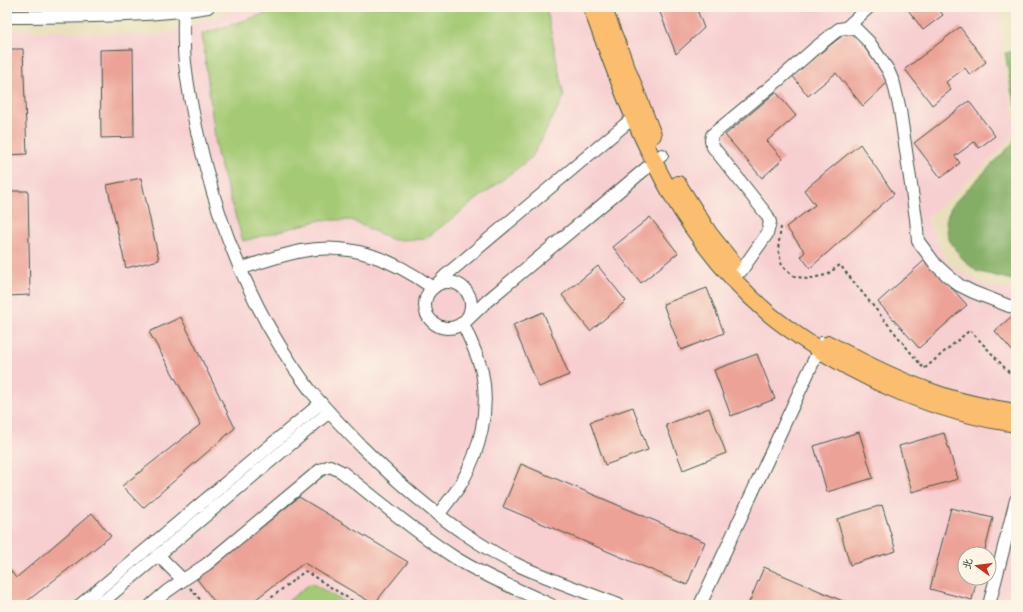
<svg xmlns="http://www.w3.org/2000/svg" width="1023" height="612" font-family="Sriracha,'LXGW WenKai TC',sans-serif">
  <rect width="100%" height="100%" fill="#fcf5e5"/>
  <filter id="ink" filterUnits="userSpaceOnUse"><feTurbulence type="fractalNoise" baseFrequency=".025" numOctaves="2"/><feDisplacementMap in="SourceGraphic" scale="8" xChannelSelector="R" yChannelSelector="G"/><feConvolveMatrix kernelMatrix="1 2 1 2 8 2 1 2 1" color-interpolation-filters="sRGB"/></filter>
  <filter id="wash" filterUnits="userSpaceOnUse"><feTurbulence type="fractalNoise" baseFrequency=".012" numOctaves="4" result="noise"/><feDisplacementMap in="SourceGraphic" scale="16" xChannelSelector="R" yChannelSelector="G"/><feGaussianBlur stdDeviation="0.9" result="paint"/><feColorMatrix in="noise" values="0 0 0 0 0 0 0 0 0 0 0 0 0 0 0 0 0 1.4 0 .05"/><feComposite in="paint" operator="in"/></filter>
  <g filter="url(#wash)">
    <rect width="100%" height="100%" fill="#e8e0bb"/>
    <path fill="#f7cfd1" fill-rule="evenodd" d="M244 7H999L1002 56 1016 124V135L927 219 947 263 985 285 1016 291V605H7V29L159 36ZM965 554H989V578H965Z"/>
    <g fill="#a5ca74" stroke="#628454">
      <polygon points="286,7 546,7 564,97 532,157 425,239 393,240 351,220 321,220 243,241 217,154 202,34"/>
      <polygon points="1016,574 1016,605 1008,605"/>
      <polygon points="311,583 349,605 283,605"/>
    </g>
    <g fill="#84ae66" stroke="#52764d">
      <polygon points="1016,51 1016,106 1012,94 1005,53"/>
      <polygon points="1016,134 1016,281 976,271 961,257 948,238 946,220 952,205 1013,143"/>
    </g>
    <g id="blocks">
      <g fill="#eca296">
        <polygon points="658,7 696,7 704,28 676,54"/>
        <polygon points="906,7 937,7 943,15 923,30"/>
        <polygon points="960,27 986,62 970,75 965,68 946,82 951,90 932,105 905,69"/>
        <polygon points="851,29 889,81 863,106 836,73 808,96 792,75"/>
        <polygon points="7,49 23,49 27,154 7,155"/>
        <polygon points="133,49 134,137 101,138 100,50"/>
        <polygon points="776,92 796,116 767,141 783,159 762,178 725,135"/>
        <polygon points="969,101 995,136 979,148 974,142 955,156 960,163 941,178 914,143"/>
        <polygon points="860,144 894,194 810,268 801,256 805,252 786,227 815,205 804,190"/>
        <polygon points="141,178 159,260 126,268 107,185"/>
        <polygon points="7,191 28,191 30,295 7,296"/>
        <polygon points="650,217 678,253 641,283 613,247"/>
        <polygon points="926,259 967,305 919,348 878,302"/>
        <polygon points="598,266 626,301 590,331 562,295"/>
        <polygon points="707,288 724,333 681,350 663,304"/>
        <polygon points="543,312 569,375 539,387 513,325"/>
        <polygon points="1012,316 1016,320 1016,355 995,331"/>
        <polygon points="181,317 235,428 143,508 122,486 201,424 149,332"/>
        <polygon points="757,354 775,399 731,416 714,370"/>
        <polygon points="633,407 648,450 605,465 590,422"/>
        <polygon points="709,408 726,453 683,470 666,425"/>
        <polygon points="859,432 873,478 827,492 814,446"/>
        <polygon points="944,433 958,479 912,492 899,446"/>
        <polygon points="521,464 705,542 687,585 503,507"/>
        <polygon points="299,497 408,562 374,604 304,563 248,605 217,605 197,579"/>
        <polygon points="882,505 896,551 850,565 837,519"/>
        <polygon points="951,508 993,518 984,554 965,554 965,578 977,578 972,600 930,589"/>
        <polygon points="92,513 111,536 22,605 7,605 7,566 16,578"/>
        <polygon points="764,567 852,605 748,605"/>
      </g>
    </g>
  </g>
  <g filter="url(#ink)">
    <use href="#blocks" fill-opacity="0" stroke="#3d5548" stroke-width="1"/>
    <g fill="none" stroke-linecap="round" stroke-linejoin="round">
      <defs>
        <g id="minor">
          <path d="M184 7C184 25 183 44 185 63 189 98 197 134 206 168 227 248 260 324 310 390 326 410 344 428 361 446 395 480 431 512 471 538 485 547 500 557 516 564 529 571 543 575 556 581 577 589 598 597 619 605"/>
          <path d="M7 17C74 16 142 18 208 7"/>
          <polyline points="846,28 869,7"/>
          <path d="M240 269C260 262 281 255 302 251 351 242 393 259 433 288L446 275 640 112"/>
          <polyline points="741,271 767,234 770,222 767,215 713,147 711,140 712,135 781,78 814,49 839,29 846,28 856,29 869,42 888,70 894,84 900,110 916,219 918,241 936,265 948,276 959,285 973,292 1009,306 1016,307"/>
          <circle cx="448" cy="305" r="23"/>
          <path d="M438 515C446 504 455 494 462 482 480 450 490 410 482 372 478 356 470 339 463 324L487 301 662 155"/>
          <path d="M158 555 183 580 207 564 320 470 330 466 342 472C379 501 415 532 454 557 485 577 518 589 551 605"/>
          <polyline points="80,605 321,403"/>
          <polyline points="99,605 329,412"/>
          <polyline points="151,605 166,592 183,580"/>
          <polyline points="700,605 822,343"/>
          <polyline points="989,605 1016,500"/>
        </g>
        <g id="major">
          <path d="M591 7C615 71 638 137 673 197 698 240 729 279 767 312 777 321 789 329 800 337 864 382 939 413 1016 424"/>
          <polyline points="603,7 653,135"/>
          <polyline points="678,184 709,233 732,262"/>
          <path d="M829 344C865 364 902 382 941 395 965 403 991 408 1016 412"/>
        </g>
      </defs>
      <use href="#minor" stroke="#3d5548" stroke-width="14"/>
      <use href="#major" stroke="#3d5548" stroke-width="18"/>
      <g stroke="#3d5548" stroke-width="2" stroke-dasharray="3 3" stroke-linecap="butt">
        <polyline points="781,227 778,249 782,266 794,276 807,279 826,275 840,265 924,369 970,330 1016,380"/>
        <polyline points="190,588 205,605"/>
        <polyline points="262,605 305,571 359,605"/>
      </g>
      <use href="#minor" stroke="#fff" stroke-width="12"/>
      <use href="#major" stroke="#fbbe6e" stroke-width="16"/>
    </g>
  </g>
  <rect width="1023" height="612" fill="none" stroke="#fcf5e5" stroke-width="24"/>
  <g transform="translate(977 566) rotate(284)"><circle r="19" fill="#fcf5e5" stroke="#a4ab9e"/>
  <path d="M0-3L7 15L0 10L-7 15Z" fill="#c8321e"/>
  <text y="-6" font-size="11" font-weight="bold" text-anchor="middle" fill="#1f3d34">北</text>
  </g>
</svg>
